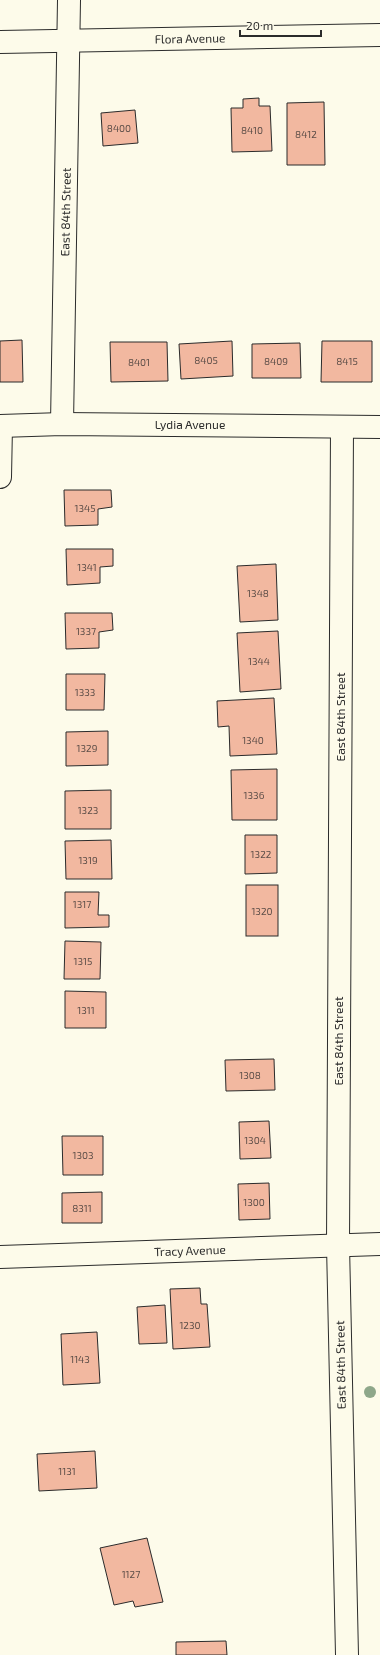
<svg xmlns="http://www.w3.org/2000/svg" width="380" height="1655" font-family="'Exo 2',sans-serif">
  <rect width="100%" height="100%" fill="#fdfbea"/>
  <g fill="#f2b8a0" stroke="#2b2b2b">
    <polygon points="259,98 259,106 270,106 272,151 232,152 231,108 243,108 243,99"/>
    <polygon points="324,102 325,165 287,165 287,103"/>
    <polygon points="135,110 138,143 103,146 101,113"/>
    <polygon points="22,340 23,382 0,382 0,341"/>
    <polygon points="232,341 233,376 181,379 179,344"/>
    <polygon points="322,341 372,341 372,382 321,382"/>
    <polygon points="110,342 167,342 168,381 111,382"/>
    <polygon points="300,343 301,378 252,378 252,344"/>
    <polygon points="64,490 111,490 112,507 98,509 98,525 65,526"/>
    <polygon points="66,549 113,549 113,566 100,567 100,583 67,585"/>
    <polygon points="276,564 278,620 240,622 237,566"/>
    <polygon points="65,613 112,613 113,630 99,632 99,648 66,649"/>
    <polygon points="278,631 281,689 240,692 237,633"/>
    <polygon points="66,674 105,674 104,710 66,710"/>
    <polygon points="274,698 277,754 230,756 229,726 218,727 217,701"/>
    <polygon points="108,731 108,765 66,766 66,732"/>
    <polygon points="277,769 277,820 232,820 231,770"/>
    <polygon points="111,790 111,829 65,829 65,791"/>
    <polygon points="245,835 277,835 277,873 245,874"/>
    <polygon points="111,840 112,879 66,879 65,841"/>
    <rect x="246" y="885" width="32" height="51"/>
    <polygon points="65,892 99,892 98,915 109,915 109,927 65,928"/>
    <polygon points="65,941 101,942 100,979 64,979"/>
    <polygon points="65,991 106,992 106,1028 65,1028"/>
    <polygon points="274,1059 275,1090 226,1091 225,1060"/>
    <polygon points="269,1121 271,1158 240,1159 239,1122"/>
    <polygon points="62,1136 103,1136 103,1175 63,1175"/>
    <polygon points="269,1183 270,1219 239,1220 238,1184"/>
    <polygon points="102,1192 102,1223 62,1223 62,1193"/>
    <polygon points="200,1288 201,1304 207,1304 210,1347 173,1349 170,1289"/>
    <polygon points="165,1305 167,1343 139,1344 137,1307"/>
    <polygon points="97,1332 100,1383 63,1385 61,1334"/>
    <polygon points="95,1451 97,1488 39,1491 37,1454"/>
    <polygon points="147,1538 163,1602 135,1607 133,1601 114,1605 100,1548"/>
    <polygon points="226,1641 227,1655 176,1655 176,1642"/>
  </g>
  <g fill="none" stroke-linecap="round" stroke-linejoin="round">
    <defs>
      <g id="minor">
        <polyline points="0,42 380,35"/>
        <polyline points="62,424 69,0"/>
        <polyline points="0,426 62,424 380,427"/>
        <polyline points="342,427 338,1245 347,1655"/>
        <polyline points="0,477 1,426"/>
        <polyline points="0,1257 380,1244"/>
      </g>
    </defs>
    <use href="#minor" stroke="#2b2b2b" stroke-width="24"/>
    <use href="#minor" stroke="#fdfbea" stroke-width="22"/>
  </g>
  <circle fill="#8ea78a" cx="370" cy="1392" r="6"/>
  <g text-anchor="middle" stroke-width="3" stroke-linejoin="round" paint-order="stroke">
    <g font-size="10" fill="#5d4e48">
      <text x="119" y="132">8400</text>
      <text x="252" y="134">8410</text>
      <text x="306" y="138">8412</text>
      <text x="206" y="364">8405</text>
      <text x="276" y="365">8409</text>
      <text x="347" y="365">8415</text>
      <text x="139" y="366">8401</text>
      <text x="85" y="512">1345</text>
      <text x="87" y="571">1341</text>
      <text x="258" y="597">1348</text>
      <text x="86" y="635">1337</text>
      <text x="259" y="665">1344</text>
      <text x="85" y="696">1333</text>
      <text x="253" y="744">1340</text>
      <text x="87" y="752">1329</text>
      <text x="254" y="799">1336</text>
      <text x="88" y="814">1323</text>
      <text x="261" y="858">1322</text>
      <text x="88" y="864">1319</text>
      <text x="82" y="908">1317</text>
      <text x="262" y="915">1320</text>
      <text x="83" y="965">1315</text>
      <text x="86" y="1014">1311</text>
      <text x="250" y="1079">1308</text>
      <text x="255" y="1144">1304</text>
      <text x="83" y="1159">1303</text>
      <text x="254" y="1206">1300</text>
      <text x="82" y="1212">8311</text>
      <text x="190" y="1329">1230</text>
      <text x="80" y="1363">1143</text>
      <text x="67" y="1475">1131</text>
      <text x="131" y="1578">1127</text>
    </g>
    <g font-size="12" fill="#2b2b2b" stroke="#fdfbea">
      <text transform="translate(190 39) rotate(-1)" y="4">Flora Avenue</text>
      <text transform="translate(66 212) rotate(-89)" y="4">East 84th Street</text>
      <text x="190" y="429">Lydia Avenue</text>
      <text transform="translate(341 717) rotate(-90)" y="4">East 84th Street</text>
      <text transform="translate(339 1041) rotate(-90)" y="4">East 84th Street</text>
      <text transform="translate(190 1251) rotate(-2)" y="4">Tracy Avenue</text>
      <text transform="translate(341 1365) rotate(-91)" y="4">East 84th Street</text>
    </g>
  </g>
  <path d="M240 30v6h81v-6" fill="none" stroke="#2b2b2b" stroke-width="2"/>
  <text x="246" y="30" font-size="12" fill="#2b2b2b" stroke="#fdfbea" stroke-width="3" paint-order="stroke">20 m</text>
</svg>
